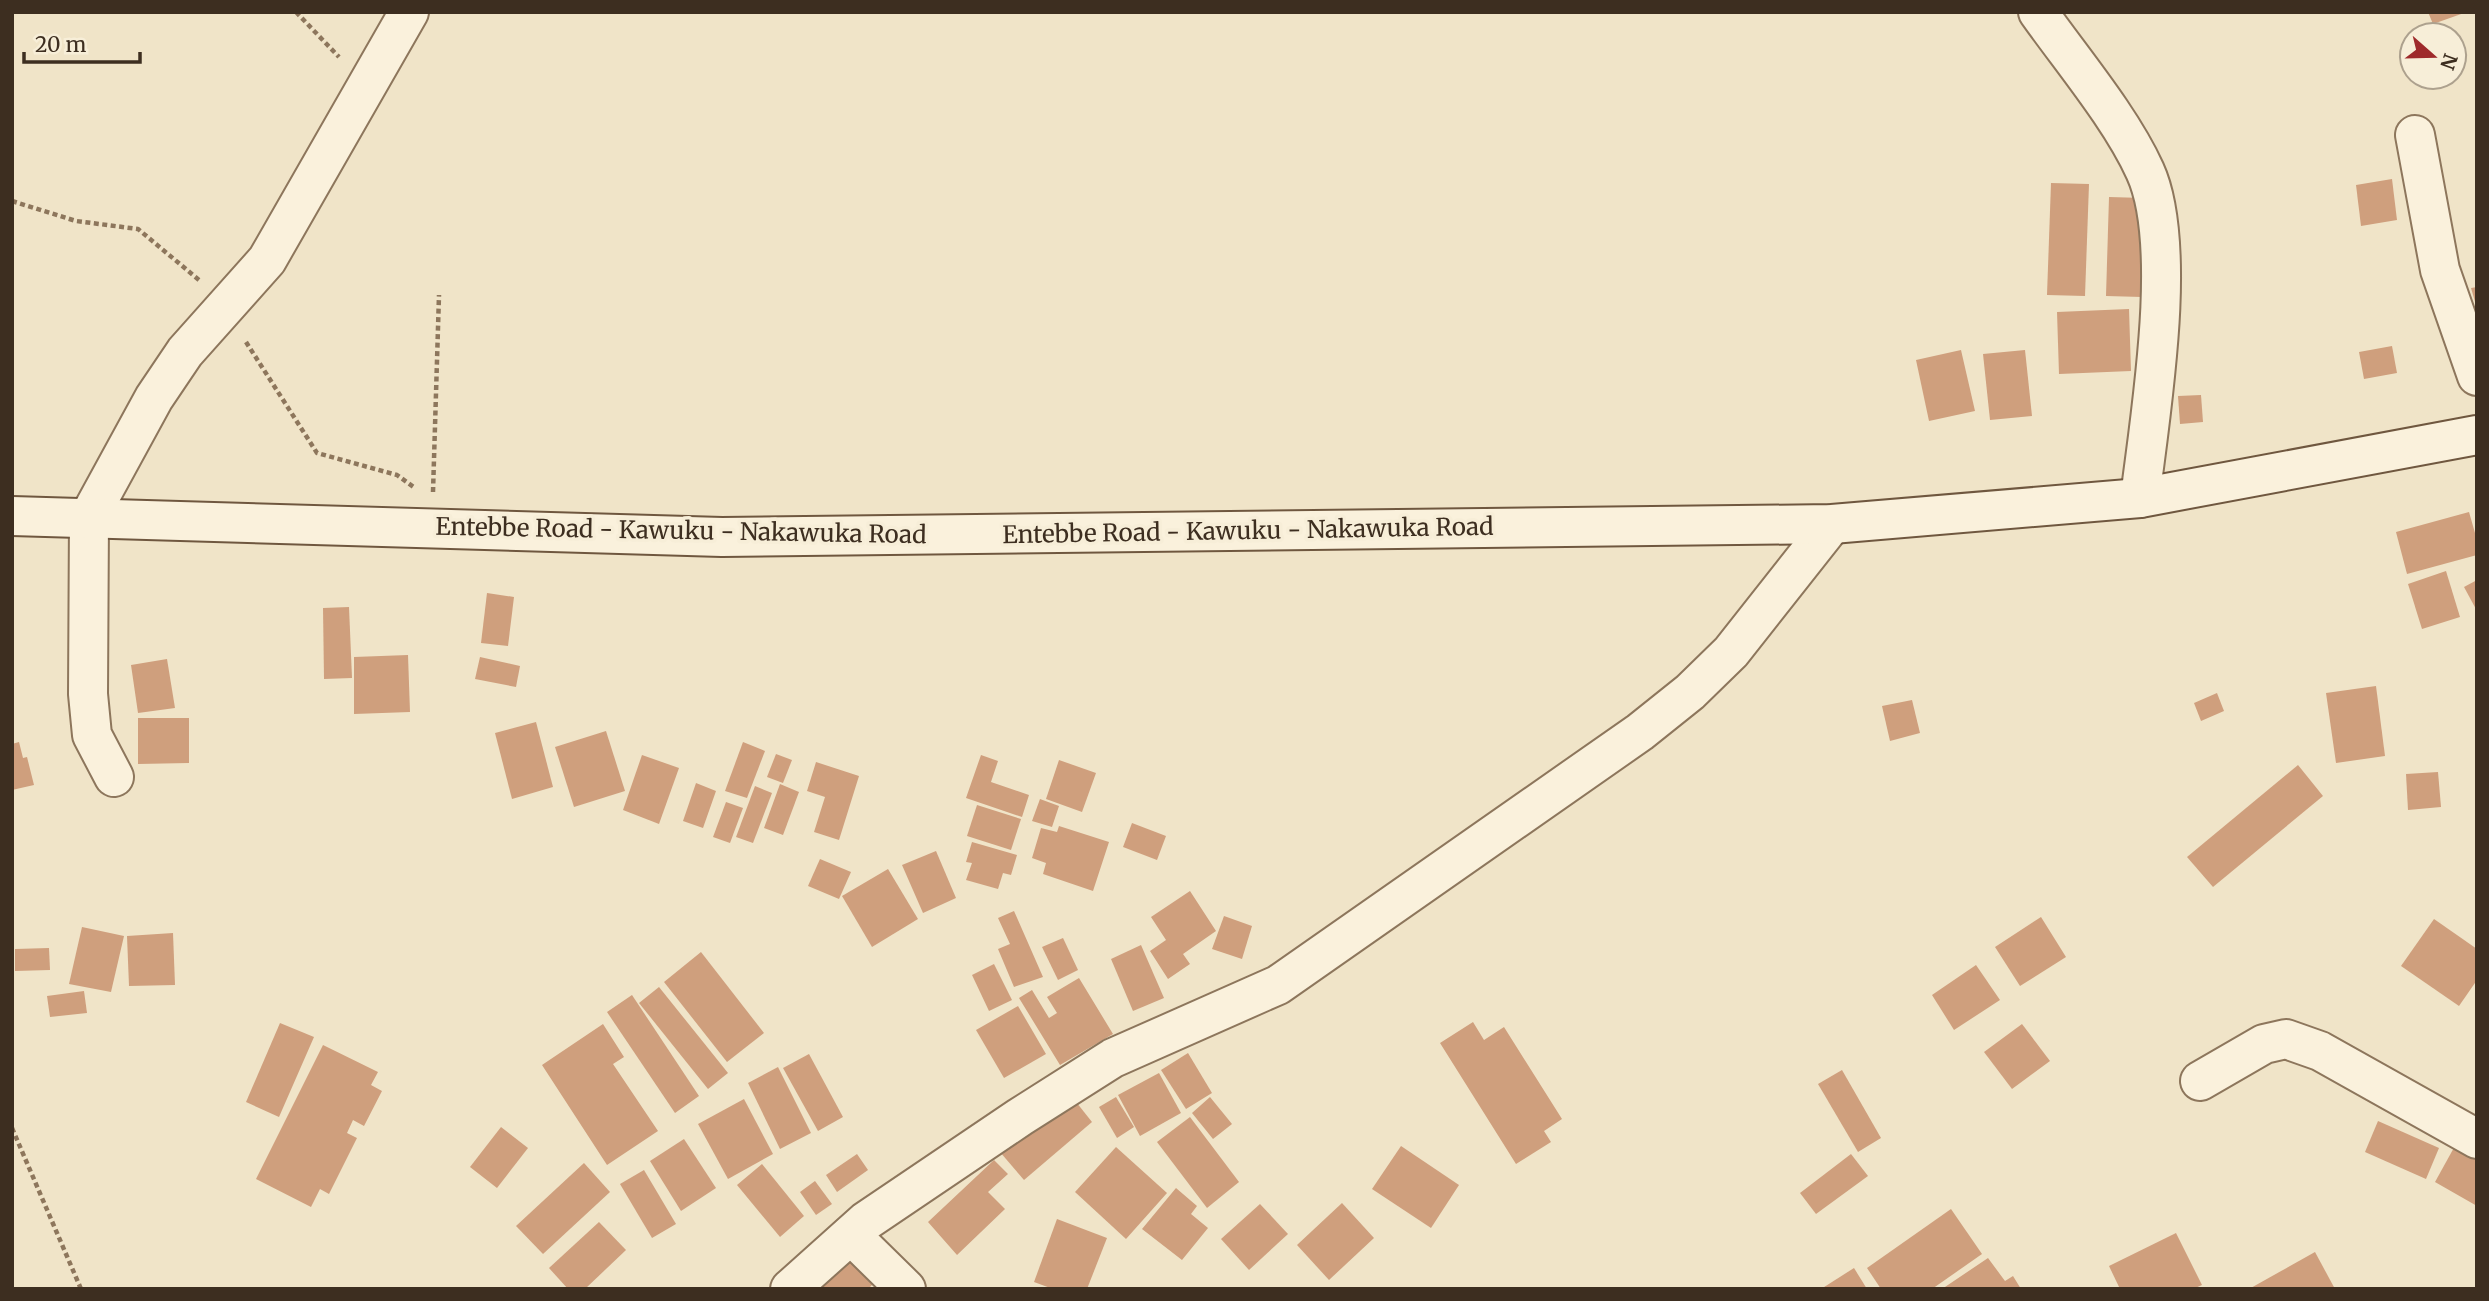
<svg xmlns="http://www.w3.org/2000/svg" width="2489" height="1301" font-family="Merriweather,serif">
  <rect width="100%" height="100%" fill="#f0e4c8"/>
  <g fill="#cf9f7d">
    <polygon points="2428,12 2464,12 2464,13 2433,24"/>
    <polygon points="2392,179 2397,220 2361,226 2356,185"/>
    <polygon points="2051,183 2089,184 2085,296 2047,295"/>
    <polygon points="2109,197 2144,198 2142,297 2106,296"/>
    <polygon points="2477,287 2477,305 2476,305 2471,288"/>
    <polygon points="2129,309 2131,371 2059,374 2057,312"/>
    <polygon points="2392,346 2397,373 2364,379 2359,352"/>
    <polygon points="1961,350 1975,411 1929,421 1916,360"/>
    <polygon points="2025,350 2032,416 1990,420 1983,354"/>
    <polygon points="2201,395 2203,422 2180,424 2178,396"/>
    <polygon points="2469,512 2477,540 2477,555 2407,574 2396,532"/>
    <polygon points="2446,571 2460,617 2422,629 2408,584"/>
    <polygon points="2477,580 2477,611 2464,587"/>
    <polygon points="487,593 514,597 508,646 481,643"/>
    <polygon points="349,607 352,678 324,679 323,608"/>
    <polygon points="408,655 410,712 354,714 354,657"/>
    <polygon points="480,657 520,666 516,687 475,679"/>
    <polygon points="167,659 175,708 138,713 131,665"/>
    <polygon points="2376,686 2385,756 2336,763 2326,693"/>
    <polygon points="2217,693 2224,711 2201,721 2194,703"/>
    <polygon points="1912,700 1920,733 1890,741 1882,706"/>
    <polygon points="138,718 189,718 189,763 138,764"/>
    <polygon points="536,722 553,787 512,799 495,733"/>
    <polygon points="606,731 625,791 574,807 555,747"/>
    <polygon points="19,742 23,758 27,757 34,785 12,790 12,744"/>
    <polygon points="743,742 765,751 747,798 725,791"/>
    <polygon points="776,754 792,760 783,783 767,777"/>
    <polygon points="642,755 679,768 659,824 623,810"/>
    <polygon points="981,755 998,761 991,782 1029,795 1022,817 966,798"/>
    <polygon points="1059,760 1096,773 1082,812 1046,799"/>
    <polygon points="816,762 859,776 839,840 814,832 825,797 807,791"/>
    <polygon points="2298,765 2323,796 2213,887 2187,857"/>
    <polygon points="2438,772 2441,807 2408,810 2406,774"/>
    <polygon points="696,783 716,791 703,828 683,821"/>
    <polygon points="780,784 799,792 783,835 764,828"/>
    <polygon points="755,786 772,793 753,843 736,837"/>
    <polygon points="1040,799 1059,806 1052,827 1032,821"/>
    <polygon points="726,802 743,808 730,843 713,837"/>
    <polygon points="977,805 1021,819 1011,850 967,836"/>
    <polygon points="1132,823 1166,836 1157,860 1123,847"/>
    <polygon points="1059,826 1109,842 1093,891 1043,874 1046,863 1032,858 1041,828 1057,832"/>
    <polygon points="972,842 1017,855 1011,875 1003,873 998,889 966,880 972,863 966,862"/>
    <polygon points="936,851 956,898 923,913 902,865"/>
    <polygon points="820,859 851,872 839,899 808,886"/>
    <polygon points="888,869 918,919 872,947 842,896"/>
    <polygon points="1190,891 1216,931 1183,954 1190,964 1168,979 1150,951 1166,940 1151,917"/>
    <polygon points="1014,911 1043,977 1014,987 998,949 1010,944 998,918"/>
    <polygon points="1224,916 1252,926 1242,959 1212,949"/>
    <polygon points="2041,917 2066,957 2020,986 1995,947"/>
    <polygon points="2434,919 2477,949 2477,980 2459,1006 2401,966"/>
    <polygon points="82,927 124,936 111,992 69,984"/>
    <polygon points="173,933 175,985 129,986 127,936"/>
    <polygon points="1063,938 1078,970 1058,980 1042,947"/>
    <polygon points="1141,945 1164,998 1133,1011 1111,959"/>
    <polygon points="49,948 50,970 15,971 15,949"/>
    <polygon points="701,952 764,1033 727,1062 664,982"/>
    <polygon points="994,964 1012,1000 989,1011 972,975"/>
    <polygon points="1976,965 2000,1000 1954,1030 1932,995"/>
    <polygon points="1079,978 1113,1034 1060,1065 1019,998 1032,990 1049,1018 1057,1013 1047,997"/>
    <polygon points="659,987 728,1073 708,1089 639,1003"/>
    <polygon points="84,991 87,1013 50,1017 47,996"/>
    <polygon points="632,995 699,1096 675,1113 607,1012"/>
    <polygon points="1018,1006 1046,1054 1004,1078 976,1030"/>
    <polygon points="1473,1022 1484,1040 1504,1027 1562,1119 1544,1131 1551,1142 1516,1164 1440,1043"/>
    <polygon points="280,1023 314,1037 279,1117 246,1102"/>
    <polygon points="603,1024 624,1057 613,1064 658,1131 607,1165 542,1065"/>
    <polygon points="2022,1024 2050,1061 2012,1089 1984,1052"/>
    <polygon points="323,1045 378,1072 371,1085 382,1091 364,1126 353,1120 347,1133 357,1138 329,1194 320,1189 311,1207 256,1179"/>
    <polygon points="1188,1053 1212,1093 1186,1109 1161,1070"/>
    <polygon points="809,1054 843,1117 818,1131 783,1068"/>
    <polygon points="778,1067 811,1133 780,1149 748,1083"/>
    <polygon points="1842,1070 1881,1138 1858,1152 1818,1084"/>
    <polygon points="1159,1073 1181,1113 1140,1136 1118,1095"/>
    <polygon points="1069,1093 1092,1122 1024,1180 1000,1152"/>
    <polygon points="1116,1097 1134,1127 1117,1138 1099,1107"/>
    <polygon points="1210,1097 1232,1124 1213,1139 1192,1113"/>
    <polygon points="744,1099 773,1154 728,1179 698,1124"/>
    <polygon points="1190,1117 1239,1182 1207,1208 1157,1142"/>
    <polygon points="2378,1121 2439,1148 2426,1179 2365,1152"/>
    <polygon points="501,1127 528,1148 497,1188 470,1167"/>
    <polygon points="684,1139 716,1188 681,1211 650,1161"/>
    <polygon points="2456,1144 2477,1156 2477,1206 2435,1182"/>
    <polygon points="1401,1146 1459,1185 1431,1228 1372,1189"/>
    <polygon points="1116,1147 1167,1193 1126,1239 1075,1192"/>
    <polygon points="857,1154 868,1170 837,1192 826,1175"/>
    <polygon points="1851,1154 1868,1176 1816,1214 1800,1193"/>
    <polygon points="994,1160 1008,1174 988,1192 1005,1209 957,1255 928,1222"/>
    <polygon points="584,1163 610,1192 543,1254 516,1226"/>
    <polygon points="762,1164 804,1216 780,1237 737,1185"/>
    <polygon points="644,1170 676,1224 652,1238 620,1184"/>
    <polygon points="815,1181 832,1204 816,1215 800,1192"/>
    <polygon points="1176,1188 1197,1206 1191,1214 1208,1228 1182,1260 1142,1229"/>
    <polygon points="1342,1203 1374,1238 1329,1280 1297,1245"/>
    <polygon points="1260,1204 1288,1234 1249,1270 1221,1239"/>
    <polygon points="1951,1209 1982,1254 1932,1289 1881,1289 1867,1268"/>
    <polygon points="1057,1219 1107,1238 1087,1289 1053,1289 1034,1282"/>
    <polygon points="599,1222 626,1250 585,1289 568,1289 549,1268"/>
    <polygon points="2176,1233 2202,1285 2193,1289 2120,1289 2109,1266"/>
    <polygon points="2315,1252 2335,1289 2249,1289"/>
    <polygon points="843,1253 873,1284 868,1289 805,1289"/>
    <polygon points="1988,1258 2005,1281 2013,1276 2021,1289 1942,1289"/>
    <polygon points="1854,1268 1867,1289 1821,1289"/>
  </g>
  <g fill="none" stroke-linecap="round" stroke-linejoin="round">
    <defs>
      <g id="street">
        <path d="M2038 12C2072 60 2121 118 2145 171 2179 245 2150 416 2140 498"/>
        <polyline points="2415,135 2440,270 2477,376"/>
        <polyline points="114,777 92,735 88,694 89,517 154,398 185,352 267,260 409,12"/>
        <polyline points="2200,1081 2264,1044 2286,1039 2320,1051 2477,1139"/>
        <polyline points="851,1235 906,1289"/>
        <polyline points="790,1289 866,1221 1020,1117 1113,1058 1278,985 1640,732 1690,692 1731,652 1832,524"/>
      </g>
      <polyline id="secondary" points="12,516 722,537 1832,524 2140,498 2477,435"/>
    </defs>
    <use href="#street" stroke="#8d765c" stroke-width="42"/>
    <use href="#secondary" stroke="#6f573f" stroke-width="42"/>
    <g stroke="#8d765c" stroke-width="4.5" stroke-dasharray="5 3.5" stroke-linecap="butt">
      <polyline points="296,12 339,57"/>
      <polyline points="12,201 76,221 138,229 199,280"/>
      <polyline points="246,342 317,453 397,475 415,488"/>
      <polyline points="433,492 439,295"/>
      <polyline points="12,1128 81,1289"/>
    </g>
    <use href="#street" stroke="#faf1dc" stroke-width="38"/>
    <use href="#secondary" stroke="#faf1dc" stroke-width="38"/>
  </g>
  <g text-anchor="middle" stroke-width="7" stroke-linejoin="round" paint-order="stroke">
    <g font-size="24" fill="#3d2e20" stroke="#f7eed8">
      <text transform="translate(681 531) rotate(1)" y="8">Entebbe Road - Kawuku - Nakawuka Road</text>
      <text transform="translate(1248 531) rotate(-1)" y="8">Entebbe Road - Kawuku - Nakawuka Road</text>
    </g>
  </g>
  <rect width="2489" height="1301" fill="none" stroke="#3d2e20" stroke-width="28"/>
  <g transform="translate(2433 56) rotate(110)"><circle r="33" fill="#f7eed8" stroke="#ada18e" stroke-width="2"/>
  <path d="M0-5L12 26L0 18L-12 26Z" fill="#9e2a2b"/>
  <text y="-10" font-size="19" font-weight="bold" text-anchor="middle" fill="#3d2e20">N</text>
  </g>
  <path d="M24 52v10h116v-10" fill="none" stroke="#3d2e20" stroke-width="3.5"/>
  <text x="35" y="52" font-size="21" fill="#3d2e20" stroke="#f7eed8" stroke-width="5" paint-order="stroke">20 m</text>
</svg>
